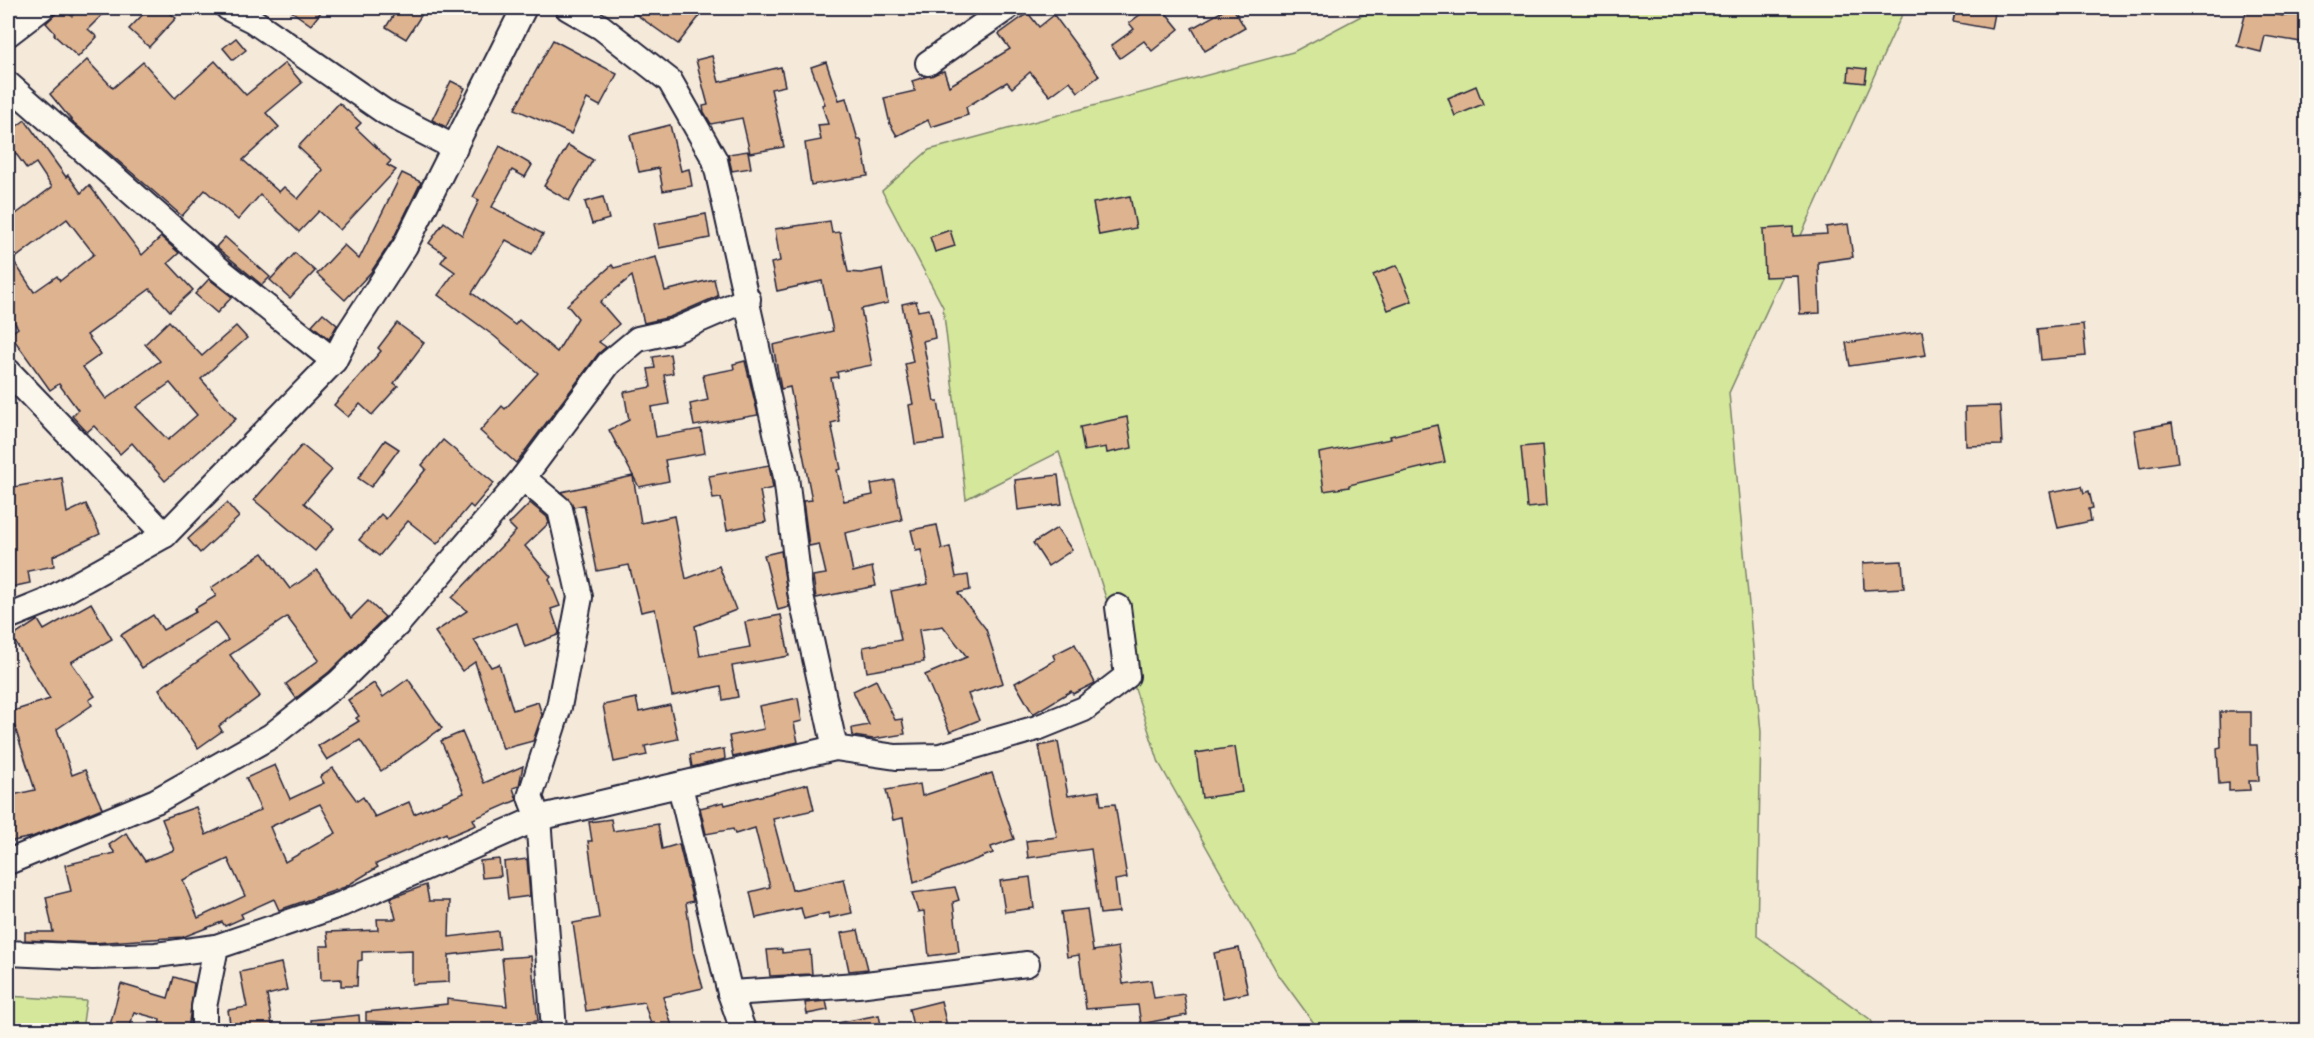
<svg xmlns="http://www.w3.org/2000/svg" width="2314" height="1038" font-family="Sriracha,sans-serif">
  <rect width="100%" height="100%" fill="#f5e9d9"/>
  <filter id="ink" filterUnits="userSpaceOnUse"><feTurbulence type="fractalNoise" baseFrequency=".0167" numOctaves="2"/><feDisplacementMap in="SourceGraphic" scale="12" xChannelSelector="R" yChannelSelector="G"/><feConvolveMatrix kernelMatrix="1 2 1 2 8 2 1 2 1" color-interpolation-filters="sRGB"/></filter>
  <g filter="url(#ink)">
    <g fill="#d4e79b" stroke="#7b846b" stroke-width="1.5">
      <polygon points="1376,8 1905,8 1729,393 1761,732 1757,936 1871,1020 1875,1030 1319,1030 1278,974 1159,763 1059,452 966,499 943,307 882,191 929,150 1293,52"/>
      <polygon points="8,996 86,1001 82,1030 8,1030"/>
    </g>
    <g fill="#deb38f" stroke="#22223b" stroke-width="1.5" fill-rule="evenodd">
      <polygon points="62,8 72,16 79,8 109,8 88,29 97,37 78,57 54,35 55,33 46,23"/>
      <polygon points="149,8 164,8 176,18 149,47 129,29"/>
      <polygon points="287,8 324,8 311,25"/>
      <polygon points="398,8 426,8 406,39 386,27"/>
      <polygon points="627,8 706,8 678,44"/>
      <polygon points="1149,8 1162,8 1179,29 1152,51 1144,41 1120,58 1111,46 1134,29 1129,23"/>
      <polygon points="1228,8 1233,8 1245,28 1205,51 1192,28"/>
      <polygon points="1956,8 1994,13 1991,29 1953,22"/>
      <polygon points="2247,8 2283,16 2307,13 2307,43 2265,36 2261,52 2237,46"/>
      <polygon points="1028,13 1039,27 1054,15 1099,76 1078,92 1070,81 1050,96 1030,72 1012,88 1007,82 966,107 968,115 931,127 928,120 897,136 890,124 884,98 915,91 912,81 944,71 949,86 1010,49 999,34"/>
      <polygon points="236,38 246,50 233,60 223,48"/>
      <polygon points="553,40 617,74 600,106 587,99 571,134 515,109"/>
      <polygon points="712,56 719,82 781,67 785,86 771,89 784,147 750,153 742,118 711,124 704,112 703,106 708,105 696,60"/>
      <polygon points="87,60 113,88 143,62 175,98 215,61 246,95 285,63 302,83 266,113 279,127 243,160 279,192 284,187 298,199 323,170 298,147 339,103 361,123 356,128 391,161 387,165 396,170 340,230 319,211 299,232 260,195 238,220 205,190 182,216 73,122 50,94"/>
      <polygon points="826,62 839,100 846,98 858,140 861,140 868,176 811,185 805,143 821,140 818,125 828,124 822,105 825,104 811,67"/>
      <polygon points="1849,67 1867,69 1865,83 1848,81"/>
      <polygon points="451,81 465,88 446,127 432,120"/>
      <polygon points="1476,86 1483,104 1455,116 1448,98"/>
      <path d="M25 120 66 177 68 175 81 193 89 185 142 255 161 237 179 253 168 263 193 290 170 311 150 289 87 335 101 354 83 367 106 399 160 361 145 344 169 321 202 356 236 326 247 338 201 379 236 419 165 481 132 443 120 454 94 426 87 432 72 416 78 410 59 384 50 390 10 334 18 328 8 312V220L52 187 36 163 27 169 8 143V133ZM67 219 94 254 60 281 57 276 34 292 13 260ZM170 383 197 415 168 440 136 407Z"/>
      <polygon points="670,125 681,171 689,169 692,186 663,191 659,168 639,172 630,135"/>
      <polygon points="568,145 593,160 569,201 544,186"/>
      <polygon points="500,146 532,165 525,177 512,170 492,207 543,234 532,254 506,240 472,293 515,325 519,320 557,352 578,318 567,305 612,265 614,268 656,257 665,291 714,279 718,296 670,317 644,323 632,276 600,302 619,324 599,342 606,347 598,354 516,463 480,431 502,406 505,409 538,373 494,336 438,295 455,272 441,262 446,255 429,243 444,222 462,235 479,200 473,197"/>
      <polygon points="748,151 751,168 732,171 728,154"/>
      <polygon points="402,173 421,182 393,239 371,272 345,300 317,274 344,245 359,259"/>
      <polygon points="1130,196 1136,228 1099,235 1093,203"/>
      <polygon points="603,197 609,219 592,224 585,202"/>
      <polygon points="706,214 710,238 659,248 654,224"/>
      <polygon points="830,221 832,233 840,232 848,272 861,273 882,269 888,303 861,309 872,365 837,372 838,377 831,378 839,421 831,423 841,469 837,470 844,501 873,495 871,484 894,480 902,520 845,533 853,572 872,567 876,586 816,598 813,576 826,574 819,544 809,546 803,501 812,500 790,387 781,389 773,345 833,331 822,281 777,291 771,263 780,261 775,229"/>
      <polygon points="1848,224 1853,257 1818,262 1820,313 1800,314 1798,276 1765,277 1763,229 1793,227 1793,236 1827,234 1826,227"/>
      <polygon points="950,230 955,246 935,252 930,237"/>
      <polygon points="225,237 270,277 262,285 216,247"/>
      <polygon points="295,253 315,271 290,298 270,280"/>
      <polygon points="1397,265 1412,301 1388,310 1373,275"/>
      <polygon points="209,279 232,297 217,313 195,294"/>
      <polygon points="916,301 918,311 929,309 932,319 935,338 923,341 934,401 938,401 944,440 915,444 909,405 913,404 905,364 913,362 902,304"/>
      <polygon points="323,313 337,325 329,339 312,325"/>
      <polygon points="397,323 424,343 394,383 398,386 372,415 360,404 348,417 334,405 381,351 378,348"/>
      <polygon points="2083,324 2086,356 2041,360 2038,329"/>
      <polygon points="1922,331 1926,355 1850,366 1846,343"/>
      <polygon points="670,354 673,373 664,375 669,404 651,407 656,437 701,429 705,453 665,460 669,481 639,487 609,430 629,420 624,392 651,387 648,369 655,368 653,357"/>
      <polygon points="745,361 758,415 694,426 690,404 708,400 703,375 734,369 733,364"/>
      <polygon points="2000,406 2002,445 1966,446 1965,407"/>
      <polygon points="1127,417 1132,448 1107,453 1106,447 1084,451 1080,427"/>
      <polygon points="2172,423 2178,462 2140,468 2134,430"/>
      <polygon points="1437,425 1445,462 1349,485 1349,487 1324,491 1319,453 1391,439 1390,436"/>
      <polygon points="385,440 399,449 371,487 358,478"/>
      <polygon points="443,440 494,483 473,508 470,505 437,544 408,521 379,556 359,540 381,514 386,519 426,469 422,465"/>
      <polygon points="302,445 332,470 304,503 334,528 315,551 254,500"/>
      <polygon points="1542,445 1546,506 1527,508 1521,447"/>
      <polygon points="769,465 773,488 760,491 766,522 727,530 721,498 713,499 709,476"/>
      <polygon points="1058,475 1062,504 1018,510 1015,480"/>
      <polygon points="633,476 641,523 674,516 686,579 719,566 736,610 695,626 700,656 750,647 745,622 781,615 789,656 732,666 738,697 723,700 721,686 672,696 655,609 641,612 629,565 597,571 584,505 574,507 561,492"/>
      <polygon points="62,478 67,513 86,504 100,534 53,556 54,566 28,571 30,583 11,587 8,566 8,488"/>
      <polygon points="2082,486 2084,493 2089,491 2093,508 2089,509 2091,521 2058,528 2050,492"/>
      <polygon points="227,503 239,517 200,553 188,539"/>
      <polygon points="530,503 547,517 549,523 525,546 551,577 549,579 560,606 551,609 559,632 558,635 525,647 517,623 474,640 491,667 499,664 513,710 538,702 542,715 533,741 503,749 475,662 462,671 435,632 467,611 452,598 516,531 509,524"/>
      <polygon points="937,525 942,549 950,547 956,577 968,575 970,590 958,593 986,629 1003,683 968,694 979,720 950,732 925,675 967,657 943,626 919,630 924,662 867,672 863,647 901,640 891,591 928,584 921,550 916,551 911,530"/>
      <polygon points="1057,528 1072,550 1048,566 1033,543"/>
      <polygon points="781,551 789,607 778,610 764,555"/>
      <polygon points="263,553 290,589 317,570 351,618 368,601 385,617 329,672 296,698 286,684 319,660 287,617 230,655 260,696 219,726 222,731 198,748 159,689 228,640 215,622 142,668 121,635 153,615 163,630 196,612 194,609 216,596 211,588"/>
      <polygon points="1902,561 1904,588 1864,590 1863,563"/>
      <polygon points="91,603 112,639 71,662 95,696 89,700 92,705 57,729 72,775 85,770 102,808 32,837 8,842 8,796 35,790 10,712 50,699 12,637 38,620 44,630"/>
      <polygon points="1075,644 1095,683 1073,694 1071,691 1033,714 1015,683 1055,660 1053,655"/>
      <polygon points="408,679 442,728 381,771 360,740 327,760 318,746 359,721 356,718 359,716 348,700 374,683 383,697"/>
      <polygon points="876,680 895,720 902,719 905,734 873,739 853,736 852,728 869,725 853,691"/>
      <polygon points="636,698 639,712 670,705 678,739 645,746 647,755 614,762 603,705"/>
      <polygon points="798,698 802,721 794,723 798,742 733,757 729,736 764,729 759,706"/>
      <polygon points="2220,712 2251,712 2251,745 2257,745 2259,781 2249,781 2250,790 2229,791 2229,783 2219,784 2217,748 2221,747"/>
      <path d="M462 732 484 783 523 766 519 786 513 788 517 800 473 819 476 825 447 837 446 833 376 864 378 867 345 887 279 910 274 899 241 914 243 918 225 926 222 922 183 937 93 943 25 940V932H53L46 897 71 891 65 865 115 853 109 845 126 833 145 861 174 850 162 819 196 807 206 835 261 810 246 778 275 765 290 799 324 783 320 777 333 768 357 801 363 797 375 817 409 802 414 814 464 793 441 741ZM320 804 336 833 285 862 270 827ZM228 859 245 896 198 918 183 880Z"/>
      <polygon points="1058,742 1068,796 1099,791 1101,805 1115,804 1127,878 1115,880 1119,912 1100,914 1091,849 1028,858 1026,841 1057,837 1039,746"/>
      <polygon points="1235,747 1242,792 1202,798 1196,753"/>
      <polygon points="724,749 725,759 692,767 690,755"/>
      <polygon points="992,773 1014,839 991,847 993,853 914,883 903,818 893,820 886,790 920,784 922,796"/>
      <polygon points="808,784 814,810 773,819 792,890 844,879 852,913 829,918 828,913 804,919 801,908 756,918 750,892 770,887 755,828 735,834 733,829 706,834 700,808 724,802 725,805"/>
      <polygon points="611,819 613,831 658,824 662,849 679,844 693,901 686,903 693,952 703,988 663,997 672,1026 660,1030 653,1030 644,1002 586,1011 573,923 599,918 588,841 592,841 589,822"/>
      <polygon points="499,859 501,876 482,878 480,861"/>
      <polygon points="527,859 530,896 508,899 504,862"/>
      <polygon points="1030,877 1034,908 1005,912 1000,881"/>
      <polygon points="426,885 429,901 450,901 449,937 498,931 500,949 449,955 449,982 412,984 412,950 362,952 362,960 358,961 357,986 341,986 341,979 321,980 320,946 329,946 327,932 378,930 377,919 396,919 391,898"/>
      <polygon points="955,887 959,900 953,902 959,952 929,956 924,911 918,912 912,893"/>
      <polygon points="1087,909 1093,951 1118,947 1123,984 1151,980 1154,998 1184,994 1187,1015 1141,1024 1138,1005 1086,1009 1079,955 1067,957 1061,912"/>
      <polygon points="858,930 868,969 849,971 841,933"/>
      <polygon points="1239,948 1248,993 1223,998 1214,953"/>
      <polygon points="782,949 782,953 810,950 812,974 770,976 767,950"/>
      <polygon points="531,956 538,1021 493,1025 493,1030 461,1029 461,1026 366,1021 366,1012 447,1004 447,999 507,1006 502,958"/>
      <polygon points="281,963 287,990 267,995 273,1030 231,1030 228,1010 247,1007 240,972"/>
      <polygon points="174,977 194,983 188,1030 159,1030 160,1019 134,1012 129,1030 109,1029 121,984 168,998"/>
      <polygon points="826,1001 828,1010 807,1014 805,1003"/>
      <polygon points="941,1001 948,1030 914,1030 909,1009"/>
      <polygon points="359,1015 360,1030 312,1030 311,1020"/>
      <polygon points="879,1015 882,1030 838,1030 837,1023"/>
    </g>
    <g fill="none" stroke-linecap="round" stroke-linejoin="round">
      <defs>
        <g id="minor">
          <polyline points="228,8 252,20 385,112 455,148"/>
          <polyline points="8,34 42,8"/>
          <polyline points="928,63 1007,8"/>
          <polyline points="8,84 219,269 334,361"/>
          <polyline points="8,371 165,535"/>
          <polyline points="523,478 560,509 580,597 559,707 530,797 538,818 554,1030"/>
          <polyline points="8,617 45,602 165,535 334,361 348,334 405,246 524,8"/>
          <polyline points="835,748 896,757 940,756 1037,728 1084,709 1127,676 1118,607"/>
          <polyline points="680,786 730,993 743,1030"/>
          <polyline points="8,862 156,801 271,736 338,683 397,625 523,478 609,363 638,339 674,331 748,299"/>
          <polyline points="8,953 93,957 156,955 216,947 342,904 538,818 835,748 800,591 786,477 715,160 670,81 601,27 568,8"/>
          <polyline points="730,993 858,985 1027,964"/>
          <polyline points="204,1030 204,1007 216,947"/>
        </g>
      </defs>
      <use href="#minor" stroke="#22223b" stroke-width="28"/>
      <use href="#minor" stroke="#fbf7ec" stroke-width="24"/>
    </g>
  </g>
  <rect width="2314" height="1038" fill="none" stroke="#fbf7ec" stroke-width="30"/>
  <rect x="15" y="15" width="2284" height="1008" fill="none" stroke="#22223b" stroke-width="2" filter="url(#ink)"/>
</svg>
